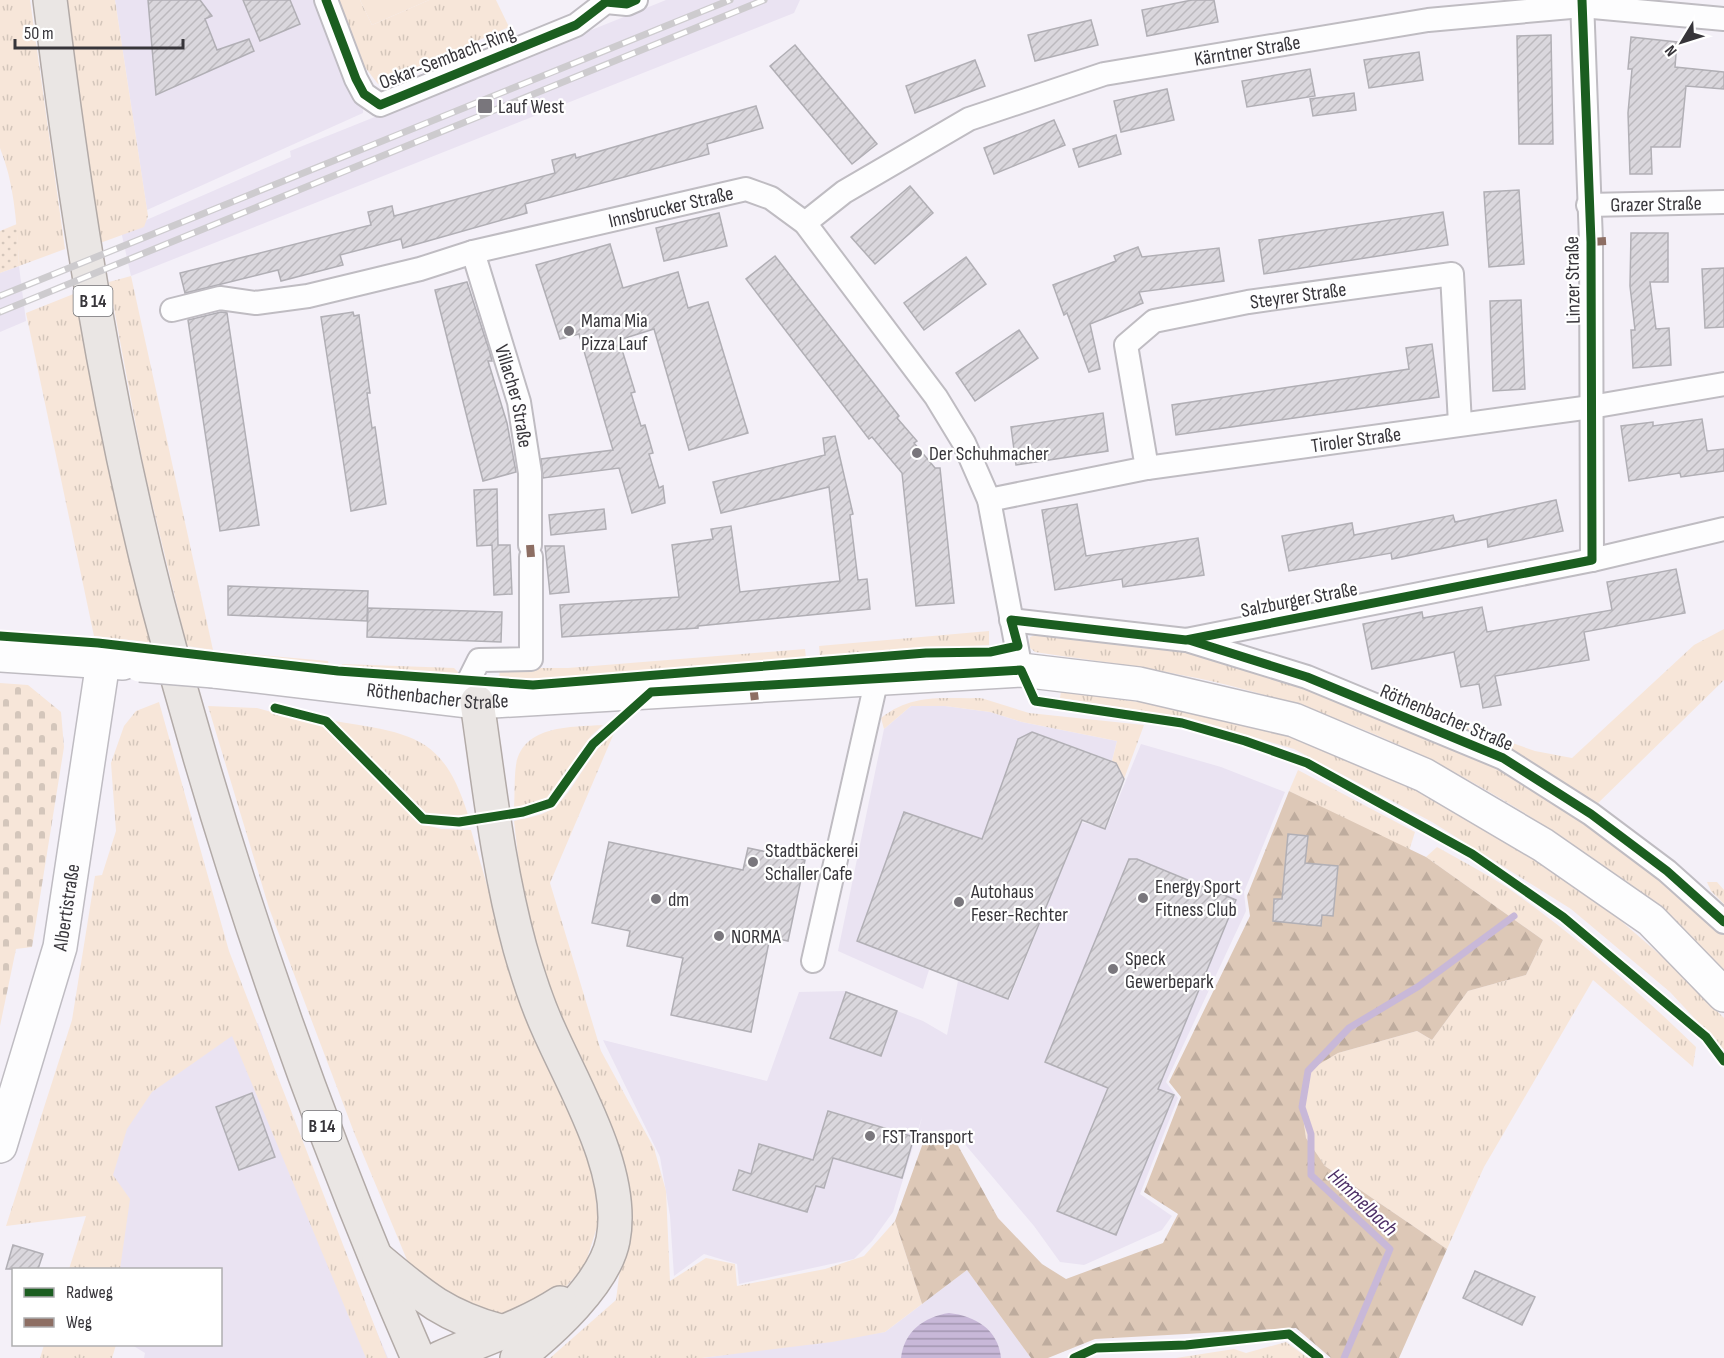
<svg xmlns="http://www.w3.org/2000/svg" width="1724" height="1358" font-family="'Sofia Sans Condensed',sans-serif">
  <defs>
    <pattern id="grass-tufts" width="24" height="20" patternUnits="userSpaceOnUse" patternTransform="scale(1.5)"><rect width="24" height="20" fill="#f7e6d9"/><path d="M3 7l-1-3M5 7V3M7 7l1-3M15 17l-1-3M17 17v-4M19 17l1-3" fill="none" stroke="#d4c6bb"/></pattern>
    <pattern id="forest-firs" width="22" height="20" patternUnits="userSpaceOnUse" patternTransform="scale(1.5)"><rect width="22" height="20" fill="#ddc8b7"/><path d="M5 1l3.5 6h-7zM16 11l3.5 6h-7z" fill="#beac9e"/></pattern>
    <pattern id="cemetery-stones" width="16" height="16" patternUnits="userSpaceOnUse" patternTransform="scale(1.5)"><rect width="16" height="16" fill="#f7e6d9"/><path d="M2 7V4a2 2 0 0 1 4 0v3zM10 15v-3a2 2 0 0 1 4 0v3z" fill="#d4c6bb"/></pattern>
    <pattern id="park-dots" width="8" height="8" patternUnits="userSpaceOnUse" patternTransform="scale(1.5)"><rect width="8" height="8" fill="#f7e6d9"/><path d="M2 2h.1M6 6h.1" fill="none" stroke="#d4c6bb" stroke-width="1.8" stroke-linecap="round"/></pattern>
    <pattern id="water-rules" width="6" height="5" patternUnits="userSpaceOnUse" patternTransform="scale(1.5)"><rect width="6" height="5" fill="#c8b8d8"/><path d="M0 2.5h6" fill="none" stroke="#a396b0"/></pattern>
    <pattern id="building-hatch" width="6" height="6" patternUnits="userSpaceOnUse" patternTransform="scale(1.5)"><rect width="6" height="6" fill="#dad7dd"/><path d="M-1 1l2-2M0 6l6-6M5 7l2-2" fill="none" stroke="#bcb9be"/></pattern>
  </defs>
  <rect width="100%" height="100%" fill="#f4f0f8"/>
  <g fill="#eae3f2">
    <polygon points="115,0 338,0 364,66 363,113 147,210"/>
    <polygon points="666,0 800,0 794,13 131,276 121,231 291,157 290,151"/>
    <polygon points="19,266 26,321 0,332 0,273"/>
    <polygon points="911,706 945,706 990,712 1022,722 1117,741 1112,761 1033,732 982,839 904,812 857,940 929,970 923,989 838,951 884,729"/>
    <polygon points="1141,744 1221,767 1285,792 1244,892 1246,911 1166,1082 1178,1098 1140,1194 1172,1216 1162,1230 1084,1265 1060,1262 1034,1226 952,1129 918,1133 922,1117 893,1212 872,1241 854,1259 739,1284 737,1264 704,1254 674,1276 670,1216 660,1157 603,1040 767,1081 799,992 846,991 923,1021 947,1035 958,981 1009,1000 1081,822 1106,829"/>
    <polygon points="258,1023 317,1191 388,1358 144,1358 145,1353 132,1345 220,1344 220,1270 89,1270 105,1041"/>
    <polygon points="967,1270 1031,1358 702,1358 885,1332"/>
  </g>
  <g fill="url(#grass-tufts)">
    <path d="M0 0H30L65 249 19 266C17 227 15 185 0 148Z"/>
    <polygon points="67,0 115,0 148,216 144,227 100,243"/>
    <polygon points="338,0 360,0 372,25 429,0 496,0 509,27 378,84 364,66"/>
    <polygon points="131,276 213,650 187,646 145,474 109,282"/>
    <polygon points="76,293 155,643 94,636 26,313"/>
    <polygon points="1724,629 1724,680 1593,808 1381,697 1535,751 1572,758 1694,645"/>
    <polygon points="989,631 989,645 820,656 819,646"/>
    <path d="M1038 634 1177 649 1258 672 1378 712 1478 757 1552 800 1624 851 1688 901 1724 935V971C1700 944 1671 921 1643 899 1532 808 1409 738 1271 697 1194 673 1115 664 1035 652L1029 647 1030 637Z"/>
    <polygon points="805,649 806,658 573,678 499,678 500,668 568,668"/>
    <polygon points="238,653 328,661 329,667 237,655"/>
    <polygon points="342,664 454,668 458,672 458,677 341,668"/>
    <polygon points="1061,691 1188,709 1339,751 1413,786 1501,835 1597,900 1666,960 1724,1018 1724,1050 1670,992 1571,909 1432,822 1294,749 1189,718 1060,698"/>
    <path d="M981 698 1029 713 1144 725 1124 779 1116 763 1112 761 1117 741 1022 722 990 712 945 706H911L884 729 881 718C913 693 942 699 981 698Z"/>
    <polygon points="159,702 229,951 387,1358 366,1358 232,1036 152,1092 127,1129 113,1175 130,1199 120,1269 69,1269 86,1216 6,1226 72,1020 95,876 102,875 116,831 111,763 124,726 136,711"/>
    <polygon points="208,706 257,708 330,728 419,823 441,829 471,830 521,1003 593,1168 598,1224 585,1265 557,1297 494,1321 431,1293 407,1260 355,1135 269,908"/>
    <path d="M335 721C411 734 443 734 468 815L460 817 424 815Z"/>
    <path d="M603 725 591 736 548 798 514 808C515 794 514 779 516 765 523 725 571 727 603 725Z"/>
    <path d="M614 733 550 883 601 1051 654 1148 666 1191 670 1281 706 1258 735 1264 737 1286 825 1269 864 1256 895 1221 922 1304 885 1332 832 1342 702 1358H550L616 1300 627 1213 580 1063 533 947 522 891 514 821C524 818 537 817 546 812 572 801 587 751 614 733Z"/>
    <polygon points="1298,770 1415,832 1409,851 1289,791"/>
    <path d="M1437 847C1460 860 1485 873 1508 888 1576 936 1637 990 1696 1047L1693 1067 1593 980 1484 1167 1447 1249 1325 1166 1306 1138 1301 1103 1308 1071 1338 1053 1417 1031 1432 1040 1468 991 1526 975 1543 940 1426 857Z"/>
    <polygon points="1707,882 1717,882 1724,890 1724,904 1711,891"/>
    <polygon points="1286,1342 1308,1358 1176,1358 1234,1349 1246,1353"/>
    <polygon points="44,1345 45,1344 116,1345 112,1358 40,1358"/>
  </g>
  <polygon fill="url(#forest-firs)" points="1289,791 1426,857 1543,940 1526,975 1468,991 1432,1040 1417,1031 1338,1053 1308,1071 1301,1103 1306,1138 1325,1166 1447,1249 1399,1358 1331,1358 1296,1328 1095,1339 1048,1358 1031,1358 967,1270 922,1304 895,1221 924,1140 951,1133 998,1218 1042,1264 1066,1279 1163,1243 1178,1214 1144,1192 1181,1097 1169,1082 1250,916 1247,896"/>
  <polygon fill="url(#cemetery-stones)" points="0,683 28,685 61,712 64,747 32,947 16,949 0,1026"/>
  <polygon fill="url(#park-dots)" points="17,224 19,266 0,273 0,231"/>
  <polygon fill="#f7e6d9" points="360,0 429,0 372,25"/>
  <path fill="url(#water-rules)" d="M949 1313C975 1316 998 1329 1001 1358H901C904 1331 924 1317 949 1313Z"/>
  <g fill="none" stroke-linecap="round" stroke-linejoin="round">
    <polyline stroke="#c8b8d8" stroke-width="7" points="1344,1358 1390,1249 1311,1175 1311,1134 1302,1107 1308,1071 1349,1028 1419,986 1514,916"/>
  </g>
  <g fill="url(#building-hatch)" stroke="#b1afb5" stroke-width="1.5">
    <polygon points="148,0 200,0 212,16 205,19 217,50 249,39 254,51 156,95"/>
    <polygon points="243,0 290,0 300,24 260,41"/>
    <polygon points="1192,0 1214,0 1218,22 1147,36 1142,10"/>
    <polygon points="1091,20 1098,45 1035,61 1028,35"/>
    <polygon points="1551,35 1553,144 1519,144 1517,36"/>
    <polygon points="1631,37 1677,42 1675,67 1724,72 1724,89 1686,86 1680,147 1651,147 1652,174 1630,174 1628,113 1632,69 1628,69"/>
    <polygon points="795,45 877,144 852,164 770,66"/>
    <polygon points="1419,52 1423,80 1369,88 1364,60"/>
    <polygon points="975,60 985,86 915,113 906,86"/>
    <polygon points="1310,69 1315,96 1247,107 1242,81"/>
    <polygon points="1167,89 1174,120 1121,132 1114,101"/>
    <polygon points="1354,93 1356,110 1313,116 1310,99"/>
    <polygon points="756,106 763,128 707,144 709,154 525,204 527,213 403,248 401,239 340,255 343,265 281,281 278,270 185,293 180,273 371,225 368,212 392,206 394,216 555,173 552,160 575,154 576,158"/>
    <polygon points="1054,120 1065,145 994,174 984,148"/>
    <polygon points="1116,135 1121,154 1079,167 1073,149"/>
    <polygon points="910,186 933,213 875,264 851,237"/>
    <polygon points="1519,190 1524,264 1489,267 1484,192"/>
    <polygon points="1443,212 1448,245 1264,274 1259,240"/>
    <polygon points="719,213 727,246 664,261 656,228"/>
    <polygon points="1631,233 1668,233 1668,282 1650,282 1656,329 1669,328 1671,365 1633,368 1631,330 1635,330 1630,286"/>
    <polygon points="610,244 623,288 678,272 688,308 708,302 748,433 689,450 654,329 619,340 635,392 631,393 641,426 645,425 653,453 649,454 659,488 663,486 665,503 632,513 619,468 543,478 541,459 613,450 579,334 560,339 536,265"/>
    <polygon points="1138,247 1142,257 1219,248 1224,281 1139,292 1143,303 1090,324 1100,369 1089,372 1067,313 1064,315 1053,285 1116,261 1114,256"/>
    <polygon points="775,256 899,416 897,418 917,441 914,443 935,468 940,468 954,603 916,606 902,473 872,437 869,439 746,279"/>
    <polygon points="966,257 986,284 924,330 904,303"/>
    <polygon points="1724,268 1724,327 1705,328 1702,269"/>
    <polygon points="467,282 490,353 492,361 488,361 507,423 516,472 483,481 435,290"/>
    <polygon points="1521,300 1525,389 1493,391 1490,301"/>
    <polygon points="221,312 227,313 259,525 220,531 188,320"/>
    <polygon points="353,312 354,316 359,315 370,393 367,393 372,428 375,427 386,504 351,511 321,317"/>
    <polygon points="1019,330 1038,358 975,401 956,373"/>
    <polygon points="1432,344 1439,397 1176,435 1172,405 1409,369 1406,348"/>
    <polygon points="1103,413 1108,451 1016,465 1011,427"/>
    <polygon points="1702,419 1707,451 1724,449 1724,471 1681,477 1680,473 1629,481 1621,426 1653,422 1653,426"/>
    <polygon points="835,436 853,514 850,515 858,580 867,579 870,609 698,626 698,628 562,637 560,605 679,597 672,545 713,539 711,529 731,526 740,592 840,581 829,487 721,513 713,482 825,455 823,438"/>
    <polygon points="497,489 498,545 510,545 512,594 494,595 492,545 477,546 474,490"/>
    <polygon points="1556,500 1563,531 1488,547 1487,539 1392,559 1391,553 1289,571 1282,536 1352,523 1354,535 1453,515 1455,522"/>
    <polygon points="1077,504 1086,556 1198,538 1204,575 1123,587 1122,579 1055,590 1042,510"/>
    <polygon points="604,509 606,529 551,535 549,515"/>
    <polygon points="545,546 564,546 569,592 550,594"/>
    <polygon points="1676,569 1685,613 1584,632 1589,660 1495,676 1501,705 1483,708 1479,684 1461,687 1454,652 1372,669 1363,624 1422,612 1423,618 1482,607 1487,632 1612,610 1607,582"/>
    <polygon points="228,586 368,591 367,621 228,615"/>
    <polygon points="368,608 502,612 501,642 367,637"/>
    <polygon points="1032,732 1116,763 1124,779 1105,829 1082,820 1008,999 857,941 904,812 982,839 1018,739"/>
    <polygon points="1288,834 1308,836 1305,863 1338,866 1333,916 1322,915 1321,926 1273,921 1274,899 1282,899"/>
    <polygon points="609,842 743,870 748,848 805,860 788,941 770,937 751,1032 671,1015 683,958 627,946 630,931 592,923"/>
    <polygon points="1129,859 1137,859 1236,900 1158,1089 1174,1095 1116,1235 1057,1211 1108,1088 1045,1062"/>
    <polygon points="846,992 897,1011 881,1056 830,1038"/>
    <polygon points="252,1093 275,1157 239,1170 216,1107"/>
    <polygon points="828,1111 914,1137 902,1178 833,1158 824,1188 816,1186 807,1212 733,1190 739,1170 751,1174 759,1144 813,1160"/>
    <polygon points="13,1245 43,1254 38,1269 6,1269"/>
    <polygon points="1475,1271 1535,1297 1522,1325 1463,1298"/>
  </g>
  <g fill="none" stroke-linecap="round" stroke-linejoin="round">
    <defs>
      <g id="street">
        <polyline points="326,0 356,79 364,94 380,105 576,25 606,2 627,4 636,0"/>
        <polyline points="1582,0 1591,242 1592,560"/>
        <path id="s1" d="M1588 205 1724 202"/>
        <path id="s2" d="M805 223 844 192 969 119 1104 74 1428 20 1582 6 1724 19"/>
        <path id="s3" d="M473 252 519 402 530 473V545"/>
        <path id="s4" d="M172 310 220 298 256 303 308 296 420 269 473 252 746 189 771 198 805 223 936 397 964 443 989 500 1021 670"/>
        <path id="s5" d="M1147 468 1126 345 1154 321 1248 302 1452 274 1460 424"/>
        <path id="s6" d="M989 500 1147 468 1591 407 1724 384"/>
        <polyline points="1011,620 1186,640 1592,560 1724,529"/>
        <polyline points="1190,641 1307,677 1503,758 1591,814 1667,871 1724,922"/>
        <polyline points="459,700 479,660 531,659 531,557"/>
        <polyline points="813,961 877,678"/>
      </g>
      <g id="secondary">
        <polyline points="0,655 123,663"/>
        <path id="s7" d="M214 671 477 702 1021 670 1139 684 1294 720 1424 775 1543 845 1651 920 1724 995"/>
        <path id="s8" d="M0 1146 60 947 103 662"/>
      </g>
      <g id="primary">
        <path d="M50 0C75 202 106 403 157 601 224 860 311 1112 418 1358"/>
        <path d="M477 702C489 784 498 868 520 948 528 976 537 1004 549 1030 575 1089 626 1173 613 1240 605 1283 550 1332 517 1358"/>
        <path d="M379 1260C422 1296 445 1316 500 1331"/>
        <path d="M440 1358C480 1340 523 1327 560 1303"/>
      </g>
    </defs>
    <use href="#street" stroke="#bfbcc2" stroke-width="26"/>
    <use href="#secondary" stroke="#bfbcc2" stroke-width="36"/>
    <use href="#primary" stroke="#b2aaa7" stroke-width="36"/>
    <use href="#street" stroke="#fdfdfe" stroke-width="22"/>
    <use href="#secondary" stroke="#fdfdfe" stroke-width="33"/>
    <use href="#primary" stroke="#eae6e4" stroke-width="33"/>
    <defs>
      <g id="rail">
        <polyline points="0,296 730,0"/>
        <polyline points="0,312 764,0"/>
      </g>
    </defs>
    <use href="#rail" stroke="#cdcbce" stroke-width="7"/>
    <use href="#rail" stroke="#fff" stroke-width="4.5" stroke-dasharray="14" stroke-linecap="butt"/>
    <defs>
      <polyline id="secondary-bridge" points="140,665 214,671"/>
    </defs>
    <use href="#secondary-bridge" stroke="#bfbcc2" stroke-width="36" stroke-linecap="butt"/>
    <use href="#secondary-bridge" stroke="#fdfdfe" stroke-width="33"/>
    <g stroke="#8d6e63" stroke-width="8" stroke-dasharray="15 8" stroke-linecap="butt">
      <polyline points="1591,242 1607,241"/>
      <polyline points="530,545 531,557"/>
      <polyline points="753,685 755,701"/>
    </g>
    <defs>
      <g id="cycleway">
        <polyline points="326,0 356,79 364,94 380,105 576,25 606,2 627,4 636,0"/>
        <polyline points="0,636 98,643 338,671 533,685 926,653 990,652 1018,646 1011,620 1186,640 1592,560 1591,242 1582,0"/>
        <polyline points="1189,640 1307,677 1503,758 1591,814 1667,871 1724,922"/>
        <polyline points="275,708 326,721 423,819 459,822 523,812 551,803 593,744 651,692 1021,670 1035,701 1182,723 1245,741 1307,763 1472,854 1563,917 1706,1037 1724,1061"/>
        <polyline points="1074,1358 1096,1348 1186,1345 1289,1334 1319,1358"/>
      </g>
    </defs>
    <use href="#cycleway" stroke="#fff" stroke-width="13"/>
    <use href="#cycleway" stroke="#1b5e20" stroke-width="9"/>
  </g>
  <g fill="#79767c" stroke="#fff" stroke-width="2">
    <rect x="477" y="98" width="16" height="16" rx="3"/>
    <circle cx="569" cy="331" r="6"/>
    <circle cx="917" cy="453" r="6"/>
    <circle cx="753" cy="862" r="6"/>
    <circle cx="1143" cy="898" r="6"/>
    <circle cx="656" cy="899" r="6"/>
    <circle cx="959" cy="902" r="6"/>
    <circle cx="719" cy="936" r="6"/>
    <circle cx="1113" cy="969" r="6"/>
    <circle cx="870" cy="1136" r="6"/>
  </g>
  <g text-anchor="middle" stroke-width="4.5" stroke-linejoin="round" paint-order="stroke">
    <g fill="#fff" stroke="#737275" stroke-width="1.5">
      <rect x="73.5" y="286" width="39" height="30" rx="4.5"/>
      <rect x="302.5" y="1111" width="39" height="30" rx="4.5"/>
    </g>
    <g font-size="18" font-weight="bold" fill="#37353a">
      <text x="93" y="307">B 14</text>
      <text x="322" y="1132">B 14</text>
    </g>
    <g font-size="20" fill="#37353a" stroke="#fff">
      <text dy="7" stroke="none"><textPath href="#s2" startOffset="482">Kärntner Straße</textPath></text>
      <text transform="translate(447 57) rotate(-21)" y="7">Oskar-Sembach-Ring</text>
      <text dy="7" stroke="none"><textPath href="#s1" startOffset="68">Grazer Straße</textPath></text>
      <text dy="7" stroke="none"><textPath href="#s4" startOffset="512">Innsbrucker Straße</textPath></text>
      <text transform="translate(1572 280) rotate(-91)" y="7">Linzer Straße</text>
      <text dy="7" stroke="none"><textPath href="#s5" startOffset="308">Steyrer Straße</textPath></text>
      <text dy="7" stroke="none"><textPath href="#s3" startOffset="150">Villacher Straße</textPath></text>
      <text dy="7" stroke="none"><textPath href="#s6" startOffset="372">Tiroler Straße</textPath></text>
      <text transform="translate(1299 599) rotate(-11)" y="7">Salzburger Straße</text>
      <text dy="7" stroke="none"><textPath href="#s7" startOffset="225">Röthenbacher Straße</textPath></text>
      <text transform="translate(1447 717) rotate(23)" y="7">Röthenbacher Straße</text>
      <text dy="7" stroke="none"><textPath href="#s8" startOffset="248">Albertistraße</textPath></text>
    </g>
    <g font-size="20" fill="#37353a" stroke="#fff" text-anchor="start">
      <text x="498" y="113">Lauf West</text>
      <text x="581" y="327">Mama Mia<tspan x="581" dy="23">Pizza Lauf</tspan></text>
      <text x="929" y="460">Der Schuhmacher</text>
      <text x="765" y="857">Stadtbäckerei<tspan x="765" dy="23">Schaller Cafe</tspan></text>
      <text x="1155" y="893">Energy Sport<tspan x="1155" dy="23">Fitness Club</tspan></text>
      <text x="971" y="898">Autohaus<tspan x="971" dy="23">Feser-Rechter</tspan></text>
      <text x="668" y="906">dm</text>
      <text x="731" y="943">NORMA</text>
      <text x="1125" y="965">Speck<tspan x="1125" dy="23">Gewerbepark</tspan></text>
      <text x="882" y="1143">FST Transport</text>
    </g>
    <g font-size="21" font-style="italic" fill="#4d2f66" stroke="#fff">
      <text transform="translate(1363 1202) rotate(44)" y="7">Himmelbach</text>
    </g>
  </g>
  <rect x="12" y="1268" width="210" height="78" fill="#ffffff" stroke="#afaeb0" stroke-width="1.5"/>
  <rect x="24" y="1288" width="30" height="9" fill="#1b5e20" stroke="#afaeb0" stroke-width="1.5"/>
  <text x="66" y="1298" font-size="18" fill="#37353a">Radweg</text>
  <rect x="24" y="1318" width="30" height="9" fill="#8d6e63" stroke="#afaeb0" stroke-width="1.5"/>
  <text x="66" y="1328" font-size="18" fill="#37353a">Weg</text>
  <g transform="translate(1682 42) rotate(232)" stroke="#ffffff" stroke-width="4.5" paint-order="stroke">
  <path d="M0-4.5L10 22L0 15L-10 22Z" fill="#37353a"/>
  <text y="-9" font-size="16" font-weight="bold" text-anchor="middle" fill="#37353a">N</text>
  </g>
  <path d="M15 39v9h168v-9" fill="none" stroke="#37353a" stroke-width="3"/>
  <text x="24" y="39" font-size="18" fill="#37353a" stroke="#ffffff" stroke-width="4.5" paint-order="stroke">50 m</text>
</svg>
